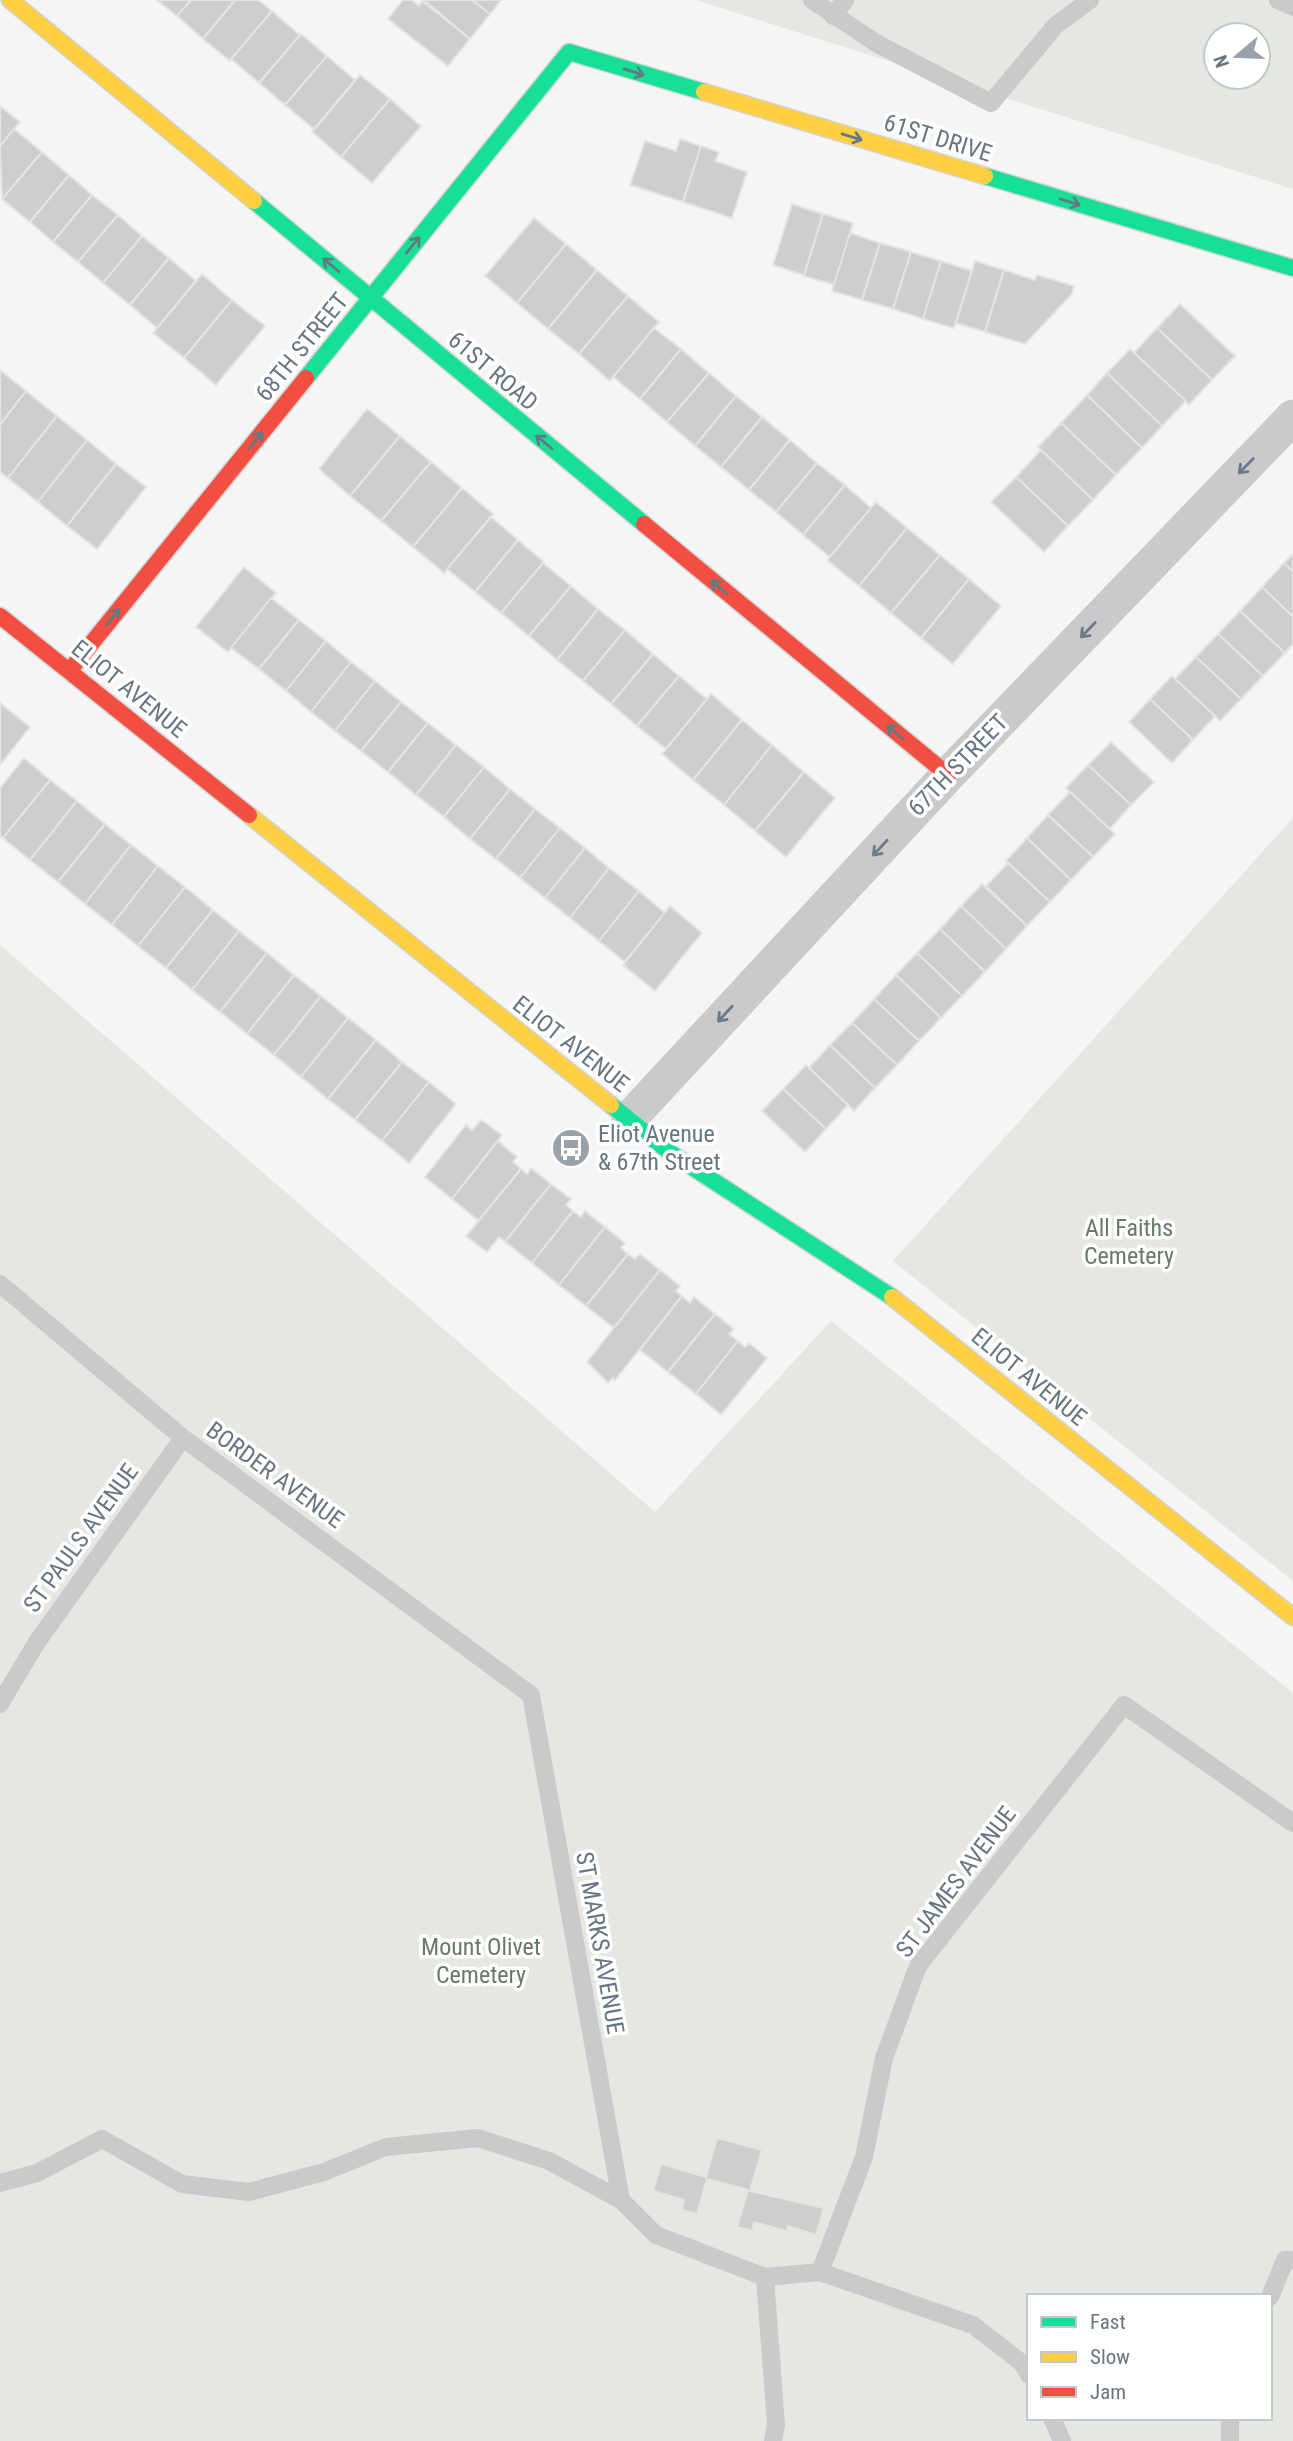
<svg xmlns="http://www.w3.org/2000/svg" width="1293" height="2441" font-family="'Roboto Condensed',sans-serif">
  <rect width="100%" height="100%" fill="#f5f5f5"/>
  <g fill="#e4e7e2" fill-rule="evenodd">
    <path d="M696 0H1293V189ZM1216 35H1258V77H1216Z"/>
    <polygon points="1293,818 1293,1581 893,1261"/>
    <path d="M0 945 655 1512 831 1321 1293 1693V2441H0ZM1029 2296H1270V2418H1029Z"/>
  </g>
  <g fill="#cdcecf" stroke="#e4e4e4" stroke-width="2">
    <polygon points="157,0 191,0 177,16"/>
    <polygon points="191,0 235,0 203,39 177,16"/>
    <polygon points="235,0 258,0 272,11 230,61 203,39"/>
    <polygon points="403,0 412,0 419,6 422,1 470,39 448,66 388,19"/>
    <polygon points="424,0 472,0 490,14 470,39"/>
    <polygon points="472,0 501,0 490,14"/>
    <polygon points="272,11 300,35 259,83 231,59"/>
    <polygon points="301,34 327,56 285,105 259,83"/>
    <polygon points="327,56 355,80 314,129 285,105"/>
    <polygon points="360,75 390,99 341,157 312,132"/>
    <polygon points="390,99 421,126 372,183 341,157"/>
    <polygon points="0,106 20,122 0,146"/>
    <polygon points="14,129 42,152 2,199 0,146"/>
    <polygon points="680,139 701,146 683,202 630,185 645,141 676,151"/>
    <polygon points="701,146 719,152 715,161 747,172 732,218 683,202"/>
    <polygon points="42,152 69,175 30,222 2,199"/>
    <polygon points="69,175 92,195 53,242 30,222"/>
    <polygon points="92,195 118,215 78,262 53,242"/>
    <polygon points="792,204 823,214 804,275 773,265"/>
    <polygon points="823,214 853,223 835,285 804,276"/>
    <polygon points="118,215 142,236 103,283 78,262"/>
    <polygon points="534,218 566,244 517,303 485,276"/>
    <polygon points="850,233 880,243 862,300 832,291"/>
    <polygon points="142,236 169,258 130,305 103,283"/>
    <polygon points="880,243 911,252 893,309 862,300"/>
    <polygon points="566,244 597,270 548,329 517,303"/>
    <polygon points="911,252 941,261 923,319 893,309"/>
    <polygon points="169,258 196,281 157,328 130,305"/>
    <polygon points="941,261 972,271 954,328 923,319"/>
    <polygon points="975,261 1004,270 985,332 956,323"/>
    <polygon points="597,270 628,296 579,354 548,329"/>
    <polygon points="1004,270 1035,280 1037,275 1074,286 1072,294 1025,344 985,332"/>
    <polygon points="202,274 232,300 184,358 153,333"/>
    <polygon points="628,296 659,322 610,381 579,354"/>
    <polygon points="232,300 265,326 216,385 184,358"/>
    <polygon points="1180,304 1235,356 1212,380 1157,328"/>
    <polygon points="654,328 681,349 640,399 613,377"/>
    <polygon points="1157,328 1212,380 1189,405 1134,353"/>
    <polygon points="681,349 709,373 667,422 640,399"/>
    <polygon points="1130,349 1186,401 1162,426 1107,373"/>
    <polygon points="0,370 26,391 0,425"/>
    <polygon points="709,373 736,396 695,446 667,422"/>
    <polygon points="1107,373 1162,426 1142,448 1087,395"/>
    <polygon points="26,391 57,416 8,478 0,472 0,425"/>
    <polygon points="1087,395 1142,448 1116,475 1061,423"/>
    <polygon points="736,396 762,417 721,467 695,446"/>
    <polygon points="367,409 400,436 350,496 319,469"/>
    <polygon points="57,416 87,440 38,502 8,478"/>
    <polygon points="762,417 790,440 749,490 721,467"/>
    <polygon points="1061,423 1116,475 1093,500 1038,447"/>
    <polygon points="400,436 431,462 381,521 350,496"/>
    <polygon points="87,440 116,464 67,526 38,502"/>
    <polygon points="790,440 817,463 776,512 749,490"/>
    <polygon points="1041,450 1093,500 1068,526 1016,477"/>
    <polygon points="431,462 462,488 413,547 381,521"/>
    <polygon points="817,463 845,485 803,535 776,512"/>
    <polygon points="116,464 146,487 97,549 67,526"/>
    <polygon points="1016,477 1068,526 1044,552 991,502"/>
    <polygon points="845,485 871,508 830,557 803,535"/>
    <polygon points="462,488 493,514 444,573 413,547"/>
    <polygon points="876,502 907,528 859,586 827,560"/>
    <polygon points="491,517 518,540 475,592 447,569"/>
    <polygon points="907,528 940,555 891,613 859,586"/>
    <polygon points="518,540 544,562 501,613 475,592"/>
    <polygon points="1293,554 1293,572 1284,563"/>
    <polygon points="940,555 969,579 921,638 891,613"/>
    <polygon points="543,563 571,586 529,636 501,613"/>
    <polygon points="1284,563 1293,572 1293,617 1262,587"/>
    <polygon points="244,567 276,593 228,652 196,627"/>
    <polygon points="969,579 1001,606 953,664 921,638"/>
    <polygon points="571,586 598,609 557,660 529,636"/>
    <polygon points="1262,587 1293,617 1293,644 1285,653 1240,611"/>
    <polygon points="271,598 299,620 259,669 231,648"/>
    <polygon points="598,609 625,630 583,681 557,660"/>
    <polygon points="1240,611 1285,653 1263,676 1218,634"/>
    <polygon points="299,620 326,641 286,691 259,669"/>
    <polygon points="625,630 653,654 611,704 583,681"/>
    <polygon points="1218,634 1263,676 1241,699 1196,657"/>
    <polygon points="326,641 351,662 311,712 286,691"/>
    <polygon points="653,654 679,676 637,726 611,704"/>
    <polygon points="1196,657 1241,699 1220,721 1175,679"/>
    <polygon points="351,662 375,681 335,731 311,712"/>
    <polygon points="679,676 707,699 666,749 637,726"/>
    <polygon points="1172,676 1215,716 1193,740 1150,699"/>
    <polygon points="375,681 401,702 361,751 335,731"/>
    <polygon points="711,694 742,720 693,780 662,754"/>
    <polygon points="1150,699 1193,740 1172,763 1129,722"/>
    <polygon points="401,702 428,723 388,772 361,751"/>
    <polygon points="0,703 30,727 0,765"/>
    <polygon points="742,720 772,745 724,805 693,780"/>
    <polygon points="428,723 456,745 416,795 388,772"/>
    <polygon points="1111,742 1154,782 1131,805 1088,765"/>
    <polygon points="456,745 484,767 444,817 416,795"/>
    <polygon points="772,745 804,772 755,831 724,805"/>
    <polygon points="24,758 50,780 3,838 0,836 0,788"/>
    <polygon points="1088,765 1131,805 1110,829 1066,788"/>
    <polygon points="484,767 510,789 470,839 444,817"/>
    <polygon points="804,772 835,798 786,857 755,831"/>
    <polygon points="50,780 77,801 30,860 3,838"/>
    <polygon points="510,789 535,809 496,859 470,839"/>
    <polygon points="1070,792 1115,834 1093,857 1048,815"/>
    <polygon points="77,801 105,824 58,882 30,860"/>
    <polygon points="535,809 560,828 520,878 496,859"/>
    <polygon points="1048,815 1093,857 1071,880 1027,838"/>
    <polygon points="105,824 131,845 85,904 58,882"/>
    <polygon points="560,828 585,848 545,898 520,878"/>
    <polygon points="1027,838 1071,880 1050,902 1006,861"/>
    <polygon points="131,845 158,866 112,925 85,904"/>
    <polygon points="585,848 609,868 570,918 545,898"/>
    <polygon points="1008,863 1050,902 1027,926 986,886"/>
    <polygon points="158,866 185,887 138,946 112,925"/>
    <polygon points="609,868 639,891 599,941 570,918"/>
    <polygon points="982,884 1027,926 1006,949 961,906"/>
    <polygon points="185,887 213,910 166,968 138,946"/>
    <polygon points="639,891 665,913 625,962 599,941"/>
    <polygon points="670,906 702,933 655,991 623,965"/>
    <polygon points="961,906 1006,949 985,972 940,929"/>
    <polygon points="213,910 239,931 192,990 166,968"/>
    <polygon points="940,929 985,972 962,996 917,953"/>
    <polygon points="239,931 267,953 220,1012 192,990"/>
    <polygon points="267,953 294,975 247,1034 220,1012"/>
    <polygon points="917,953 962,996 941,1018 896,975"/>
    <polygon points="294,975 321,996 274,1055 247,1034"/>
    <polygon points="896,975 941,1018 919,1041 874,999"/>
    <polygon points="321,996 348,1018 301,1077 274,1055"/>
    <polygon points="874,999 919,1041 897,1065 852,1023"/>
    <polygon points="348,1018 376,1040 328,1099 301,1077"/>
    <polygon points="852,1023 897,1065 875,1088 830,1045"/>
    <polygon points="376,1040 402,1062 355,1120 328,1099"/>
    <polygon points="830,1045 875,1088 854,1111 809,1068"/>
    <polygon points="402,1062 429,1082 382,1141 355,1120"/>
    <polygon points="806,1065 848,1105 826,1129 783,1089"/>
    <polygon points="429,1082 456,1104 409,1163 382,1141"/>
    <polygon points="783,1089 826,1129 805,1152 762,1111"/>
    <polygon points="481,1120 502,1135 452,1199 425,1177 466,1125 472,1130"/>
    <polygon points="498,1141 517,1157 513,1162 521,1169 479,1221 452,1199"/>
    <polygon points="531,1168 551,1184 505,1242 499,1237 487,1252 466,1236 521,1169 527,1174"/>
    <polygon points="551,1184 571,1199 566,1205 573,1211 532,1263 505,1242"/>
    <polygon points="573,1211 581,1217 585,1211 605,1227 559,1285 532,1263"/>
    <polygon points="605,1227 625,1243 621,1248 628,1254 586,1306 559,1285"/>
    <polygon points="628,1254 635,1259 640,1254 660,1270 614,1328 586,1306"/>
    <polygon points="660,1270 680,1286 676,1291 682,1296 615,1380 613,1378 608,1383 587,1362"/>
    <polygon points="682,1296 690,1303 694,1297 715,1314 668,1372 640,1350"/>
    <polygon points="715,1314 734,1329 729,1334 738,1341 696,1394 668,1372"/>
    <polygon points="738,1341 745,1347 749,1343 767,1358 721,1415 696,1394"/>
    <polygon points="717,2138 762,2150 750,2191 824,2208 816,2235 788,2226 786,2231 754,2222 752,2231 737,2227 748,2190 707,2179 697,2214 682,2210 684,2200 653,2191 661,2164 706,2177"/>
  </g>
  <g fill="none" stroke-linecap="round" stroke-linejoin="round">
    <defs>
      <g id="fast">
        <polyline points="985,176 1293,268"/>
        <polyline points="254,201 644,524"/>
        <polyline points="306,378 569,52 704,92"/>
        <polyline points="611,1105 672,1154 892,1297"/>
      </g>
      <g id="slow">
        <polyline points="10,0 254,201"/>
        <polyline points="704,92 985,176"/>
        <polyline points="249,815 611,1105"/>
        <polyline points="892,1297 1293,1617"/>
      </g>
      <g id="jam">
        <polyline points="644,524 948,775"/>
        <polyline points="0,616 249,815"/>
        <polyline points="70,670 306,378"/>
      </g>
    </defs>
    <use href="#fast" stroke="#d2d3d3" stroke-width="19"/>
    <use href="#slow" stroke="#d2d3d3" stroke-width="19"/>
    <use href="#jam" stroke="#d2d3d3" stroke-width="19"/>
    <g stroke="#cacacc" stroke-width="18">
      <polyline points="812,0 876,43 991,103 1056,25 1090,0"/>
      <polyline points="1278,0 1293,7"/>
      <polyline points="833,16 845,0"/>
      <polyline points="0,1284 183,1438 531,1695 621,2200"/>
      <polyline points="0,1704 37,1642 183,1438"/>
      <polyline points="0,2183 37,2173 102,2139 182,2184 249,2192 324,2172 386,2147 478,2138 549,2161 621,2200 656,2235 765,2277 820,2272 973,2325 1022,2363 1029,2375"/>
      <polyline points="820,2272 864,2157 884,2058 918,1966 1124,1705 1293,1823"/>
      <polyline points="765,2277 776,2425 773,2441"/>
      <polyline points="1270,2297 1285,2260 1293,2260"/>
      <polyline points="1052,2418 1062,2441"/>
      <polyline points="1230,2418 1230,2441"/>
    </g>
    <polyline stroke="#cacacc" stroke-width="35" points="629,1119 948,775 1293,417"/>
    <use href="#fast" stroke="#16e098" stroke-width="16"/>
    <use href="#slow" stroke="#ffcf43" stroke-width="16"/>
    <use href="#jam" stroke="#f24e42" stroke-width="16"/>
  </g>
  <defs><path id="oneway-shaft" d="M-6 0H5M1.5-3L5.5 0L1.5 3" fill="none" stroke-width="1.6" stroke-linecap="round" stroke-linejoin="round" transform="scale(1.75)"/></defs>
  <g stroke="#647a83">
    <use href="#oneway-shaft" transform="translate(634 72) rotate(17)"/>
    <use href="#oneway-shaft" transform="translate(852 137) rotate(17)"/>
    <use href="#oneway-shaft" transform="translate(1070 202) rotate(17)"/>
    <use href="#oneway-shaft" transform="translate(413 245) rotate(-51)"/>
    <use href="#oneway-shaft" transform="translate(331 265) rotate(-140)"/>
    <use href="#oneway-shaft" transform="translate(256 440) rotate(-51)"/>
    <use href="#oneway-shaft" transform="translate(544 442) rotate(-140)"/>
    <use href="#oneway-shaft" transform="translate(719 587) rotate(-140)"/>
    <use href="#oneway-shaft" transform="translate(113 617) rotate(-51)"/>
    <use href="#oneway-shaft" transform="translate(895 732) rotate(-140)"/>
  </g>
  <g stroke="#6d7986">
    <use href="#oneway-shaft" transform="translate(1246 466) rotate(134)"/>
    <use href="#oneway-shaft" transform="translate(1088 630) rotate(134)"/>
    <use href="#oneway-shaft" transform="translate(880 848) rotate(133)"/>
    <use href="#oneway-shaft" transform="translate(725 1014) rotate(133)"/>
  </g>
  <defs>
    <symbol id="bus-disc" viewBox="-11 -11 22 22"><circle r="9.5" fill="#99a2aa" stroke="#fff"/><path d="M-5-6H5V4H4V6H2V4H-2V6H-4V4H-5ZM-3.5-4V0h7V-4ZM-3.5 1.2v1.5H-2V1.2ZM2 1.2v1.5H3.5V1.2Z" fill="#fff"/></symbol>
  </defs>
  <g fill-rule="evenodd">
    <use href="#bus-disc" x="549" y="1126" width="44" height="44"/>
  </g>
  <g text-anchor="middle" stroke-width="7" stroke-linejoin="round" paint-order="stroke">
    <g font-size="24" fill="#687582" stroke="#fff">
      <text transform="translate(938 138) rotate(17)" y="8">61ST DRIVE</text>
      <text transform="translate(302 347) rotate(-51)" y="8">68TH STREET</text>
      <text transform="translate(493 371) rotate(40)" y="8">61ST ROAD</text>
      <text transform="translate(129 689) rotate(39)" y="8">ELIOT AVENUE</text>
      <text transform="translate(958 765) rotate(-46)" y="8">67TH STREET</text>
      <text transform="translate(571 1044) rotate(38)" y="8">ELIOT AVENUE</text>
      <text transform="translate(1029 1377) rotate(39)" y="8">ELIOT AVENUE</text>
      <text transform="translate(275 1475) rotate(36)" y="8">BORDER AVENUE</text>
      <text transform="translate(81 1538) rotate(-54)" y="8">ST PAULS AVENUE</text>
      <text transform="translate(956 1882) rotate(-53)" y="8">ST JAMES AVENUE</text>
      <text transform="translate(600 1943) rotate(80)" y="8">ST MARKS AVENUE</text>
    </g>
    <g font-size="24" fill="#687582" stroke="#fff" text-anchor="start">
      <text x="598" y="1142">Eliot Avenue<tspan x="598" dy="28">&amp; 67th Street</tspan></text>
    </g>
    <g font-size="24" fill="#697a66" stroke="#fff">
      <text x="1129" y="1236">All Faiths<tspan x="1129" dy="28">Cemetery</tspan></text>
      <text x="481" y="1955">Mount Olivet<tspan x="481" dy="28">Cemetery</tspan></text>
    </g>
  </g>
  <rect x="1027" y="2294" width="245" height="126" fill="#ffffff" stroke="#c3c8cd" stroke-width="2"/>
  <rect x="1041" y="2317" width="35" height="10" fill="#16e098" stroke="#c3c8cd" stroke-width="2"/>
  <text x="1090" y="2329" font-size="21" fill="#687582">Fast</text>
  <rect x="1041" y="2352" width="35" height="10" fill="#ffcf43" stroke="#c3c8cd" stroke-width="2"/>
  <text x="1090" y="2364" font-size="21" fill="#687582">Slow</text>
  <rect x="1041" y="2387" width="35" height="10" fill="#f24e42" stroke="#c3c8cd" stroke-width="2"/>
  <text x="1090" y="2399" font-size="21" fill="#687582">Jam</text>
  <g transform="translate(1237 56) rotate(251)"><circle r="33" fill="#ffffff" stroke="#c3c8cd" stroke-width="2"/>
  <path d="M0-5L12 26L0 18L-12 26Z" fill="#99a2aa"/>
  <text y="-10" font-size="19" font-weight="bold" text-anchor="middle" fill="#687582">N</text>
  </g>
</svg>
